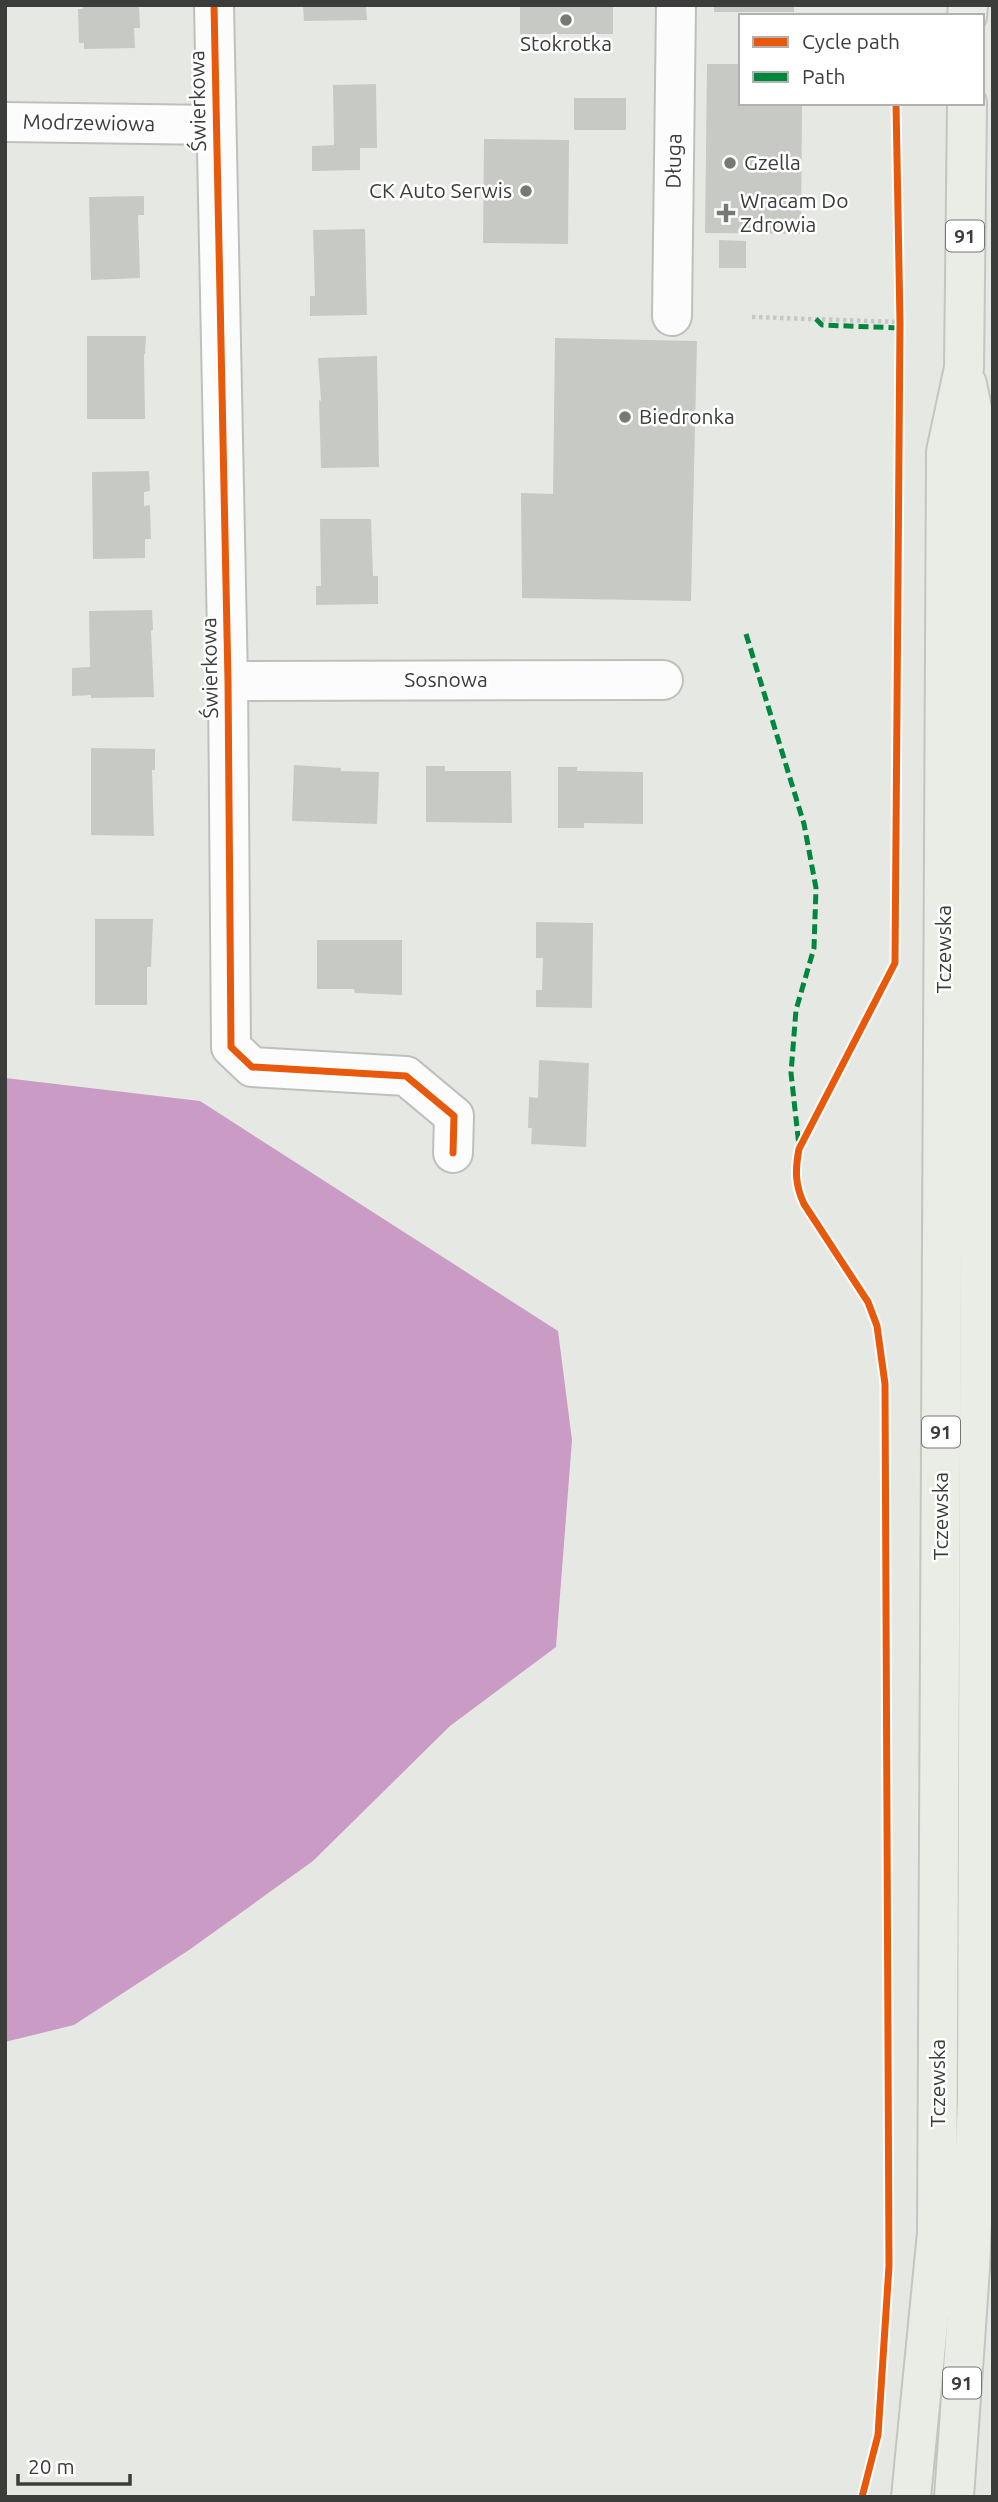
<svg xmlns="http://www.w3.org/2000/svg" width="998" height="2502" font-family="Ubuntu,sans-serif">
  <rect width="100%" height="100%" fill="#e6e9e3"/>
  <polygon fill="#ca9bc5" points="5,1078 200,1101 558,1331 572,1440 556,1647 450,1726 313,1861 189,1950 74,2025 5,2042"/>
  <g fill="#c7c9c5">
    <polygon points="83,5 139,5 140,28 134,28 135,48 84,49 84,43 79,43 78,9 83,9"/>
    <polygon points="303,5 366,5 367,20 304,21"/>
    <rect x="520" y="5" width="93" height="29"/>
    <rect x="714" y="5" width="80" height="7"/>
    <polygon points="707,64 741,64 741,103 802,103 801,234 705,233"/>
    <polygon points="376,84 377,148 360,148 360,170 312,171 312,146 334,145 333,85"/>
    <rect x="574" y="98" width="52" height="32"/>
    <polygon points="484,139 569,140 568,244 483,243"/>
    <polygon points="144,196 144,215 138,215 140,278 91,280 89,197"/>
    <polygon points="365,229 367,315 310,316 310,296 315,296 313,230"/>
    <polygon points="719,240 746,241 746,268 719,268"/>
    <polygon points="87,336 146,336 145,354 144,354 145,419 87,419"/>
    <polygon points="555,338 697,341 691,601 522,598 521,493 553,494"/>
    <polygon points="377,356 379,467 321,468 319,400 321,401 318,358"/>
    <polygon points="149,471 150,491 144,492 144,506 150,505 151,539 145,539 145,558 93,559 92,472"/>
    <polygon points="320,519 371,519 373,576 378,576 378,604 316,605 316,586 321,586"/>
    <polygon points="152,610 153,630 151,631 154,697 91,698 91,695 72,696 72,668 90,667 89,611"/>
    <polygon points="91,748 155,749 155,770 152,770 154,836 91,835"/>
    <polygon points="294,765 341,768 341,771 379,772 377,824 292,821"/>
    <polygon points="426,766 445,766 445,771 511,771 512,823 426,822"/>
    <polygon points="558,767 577,767 577,771 643,772 643,824 584,823 584,828 558,828"/>
    <polygon points="95,919 153,919 151,967 147,967 147,1005 95,1005"/>
    <polygon points="536,922 593,923 592,1008 536,1007 536,990 542,990 543,958 536,958"/>
    <polygon points="317,940 402,940 402,995 355,993 354,989 317,989"/>
    <polygon points="539,1060 589,1063 586,1147 531,1144 532,1128 528,1128 529,1097 538,1098"/>
  </g>
  <g fill="none" stroke-linecap="round" stroke-linejoin="round">
    <defs>
      <g id="minor">
        <polyline points="214,5 228,681 231,1047 252,1067 406,1076 454,1116 453,1153"/>
        <polyline points="5,122 215,125"/>
        <polyline points="672,316 676,5"/>
        <polyline points="228,681 663,680"/>
      </g>
      <g id="major">
        <polyline points="967,16 968,5"/>
        <polyline points="911,2497 937,2233 946,452 964,368 967,103"/>
        <polyline points="954,2497 970,2269 977,2101 982,458 967,384"/>
      </g>
    </defs>
    <use href="#minor" stroke="#bec0bc" stroke-width="42"/>
    <use href="#major" stroke="#c4c5c2" stroke-width="42"/>
    <polyline stroke="#c7c8c6" stroke-width="4.5" stroke-dasharray="3.5 3.5" stroke-linecap="butt" points="752,317 900,322"/>
    <use href="#minor" stroke="#fbfcfb" stroke-width="38"/>
    <use href="#major" stroke="#e9ede6" stroke-width="38"/>
    <g stroke="#00873e" stroke-width="5" stroke-dasharray="10 5" stroke-linecap="butt">
      <polyline points="816,319 822,325 900,328"/>
      <polyline points="746,634 804,824 816,888 814,948 796,1010 791,1073 799,1146"/>
    </g>
    <defs>
      <g id="cycleway">
        <polyline points="214,5 228,681 231,1047 252,1067 406,1076 454,1116 453,1153"/>
        <path d="M862 2497 878 2435 889 2266 885 1384 877 1326 868 1302 804 1204C795 1185 795 1170 799 1149L895 963 900 322 896 103"/>
      </g>
    </defs>
    <use href="#cycleway" stroke="#fff" stroke-width="11"/>
    <use href="#cycleway" stroke="#e8590c" stroke-width="7"/>
  </g>
  <g fill="#767974" stroke="#fff" stroke-width="2.5">
    <circle cx="566" cy="20" r="7"/>
    <circle cx="730" cy="163" r="7"/>
    <circle cx="526" cy="191" r="7"/>
    <path d="M722.5 202.5h7v7h7v7h-7v7h-7v-7h-7v-7h7z"/>
    <circle cx="625" cy="417" r="7"/>
  </g>
  <g text-anchor="middle" stroke-width="5" stroke-linejoin="round" paint-order="stroke">
    <g fill="#fff" stroke="#757774" stroke-width="2">
      <rect x="946" y="220.5" width="38" height="31" rx="5"/>
      <rect x="922" y="1416.5" width="38" height="31" rx="5"/>
      <rect x="943" y="2367.5" width="38" height="31" rx="5"/>
    </g>
    <g font-size="19" font-weight="bold" fill="#3a3d39">
      <text x="965" y="243">91</text>
      <text x="941" y="1439">91</text>
      <text x="962" y="2390">91</text>
    </g>
    <g font-size="21" fill="#3a3d39" stroke="#fff" text-anchor="start">
      <text x="566" y="51" text-anchor="middle">Stokrotka</text>
      <text x="744" y="170">Gzella</text>
      <text x="512" y="198" text-anchor="end">CK Auto Serwis</text>
      <text x="740" y="208">Wracam Do<tspan x="740" dy="24">Zdrowia</tspan></text>
      <text x="639" y="424">Biedronka</text>
    </g>
    <g font-size="21" fill="#3a3d39" stroke="#fff">
      <text transform="translate(198 101) rotate(-91)" y="7">Świerkowa</text>
      <text transform="translate(89 123) rotate(1)" y="7">Modrzewiowa</text>
      <text transform="translate(674 161) rotate(-89)" y="7">Długa</text>
      <text transform="translate(210 668) rotate(-91)" y="7">Świerkowa</text>
      <text x="446" y="687">Sosnowa</text>
      <text transform="translate(944 949) rotate(-90)" y="7">Tczewska</text>
      <text transform="translate(941 1516) rotate(-90)" y="7">Tczewska</text>
      <text transform="translate(938 2083) rotate(-90)" y="7">Tczewska</text>
    </g>
  </g>
  <rect width="998" height="2502" fill="none" stroke="#3a3d39" stroke-width="14"/>
  <rect x="739" y="14" width="245" height="91" fill="#ffffff" stroke="#b0b1b0" stroke-width="2"/>
  <rect x="753" y="37" width="35" height="10" fill="#e8590c" stroke="#b0b1b0" stroke-width="2"/>
  <text x="802" y="49" font-size="21" fill="#3a3d39">Cycle path</text>
  <rect x="753" y="72" width="35" height="10" fill="#00873e" stroke="#b0b1b0" stroke-width="2"/>
  <text x="802" y="84" font-size="21" fill="#3a3d39">Path</text>
  <path d="M18 2474v10h112v-10" fill="none" stroke="#3a3d39" stroke-width="3.5"/>
  <text x="28" y="2474" font-size="21" fill="#3a3d39" stroke="#ffffff" stroke-width="5" paint-order="stroke">20 m</text>
</svg>
